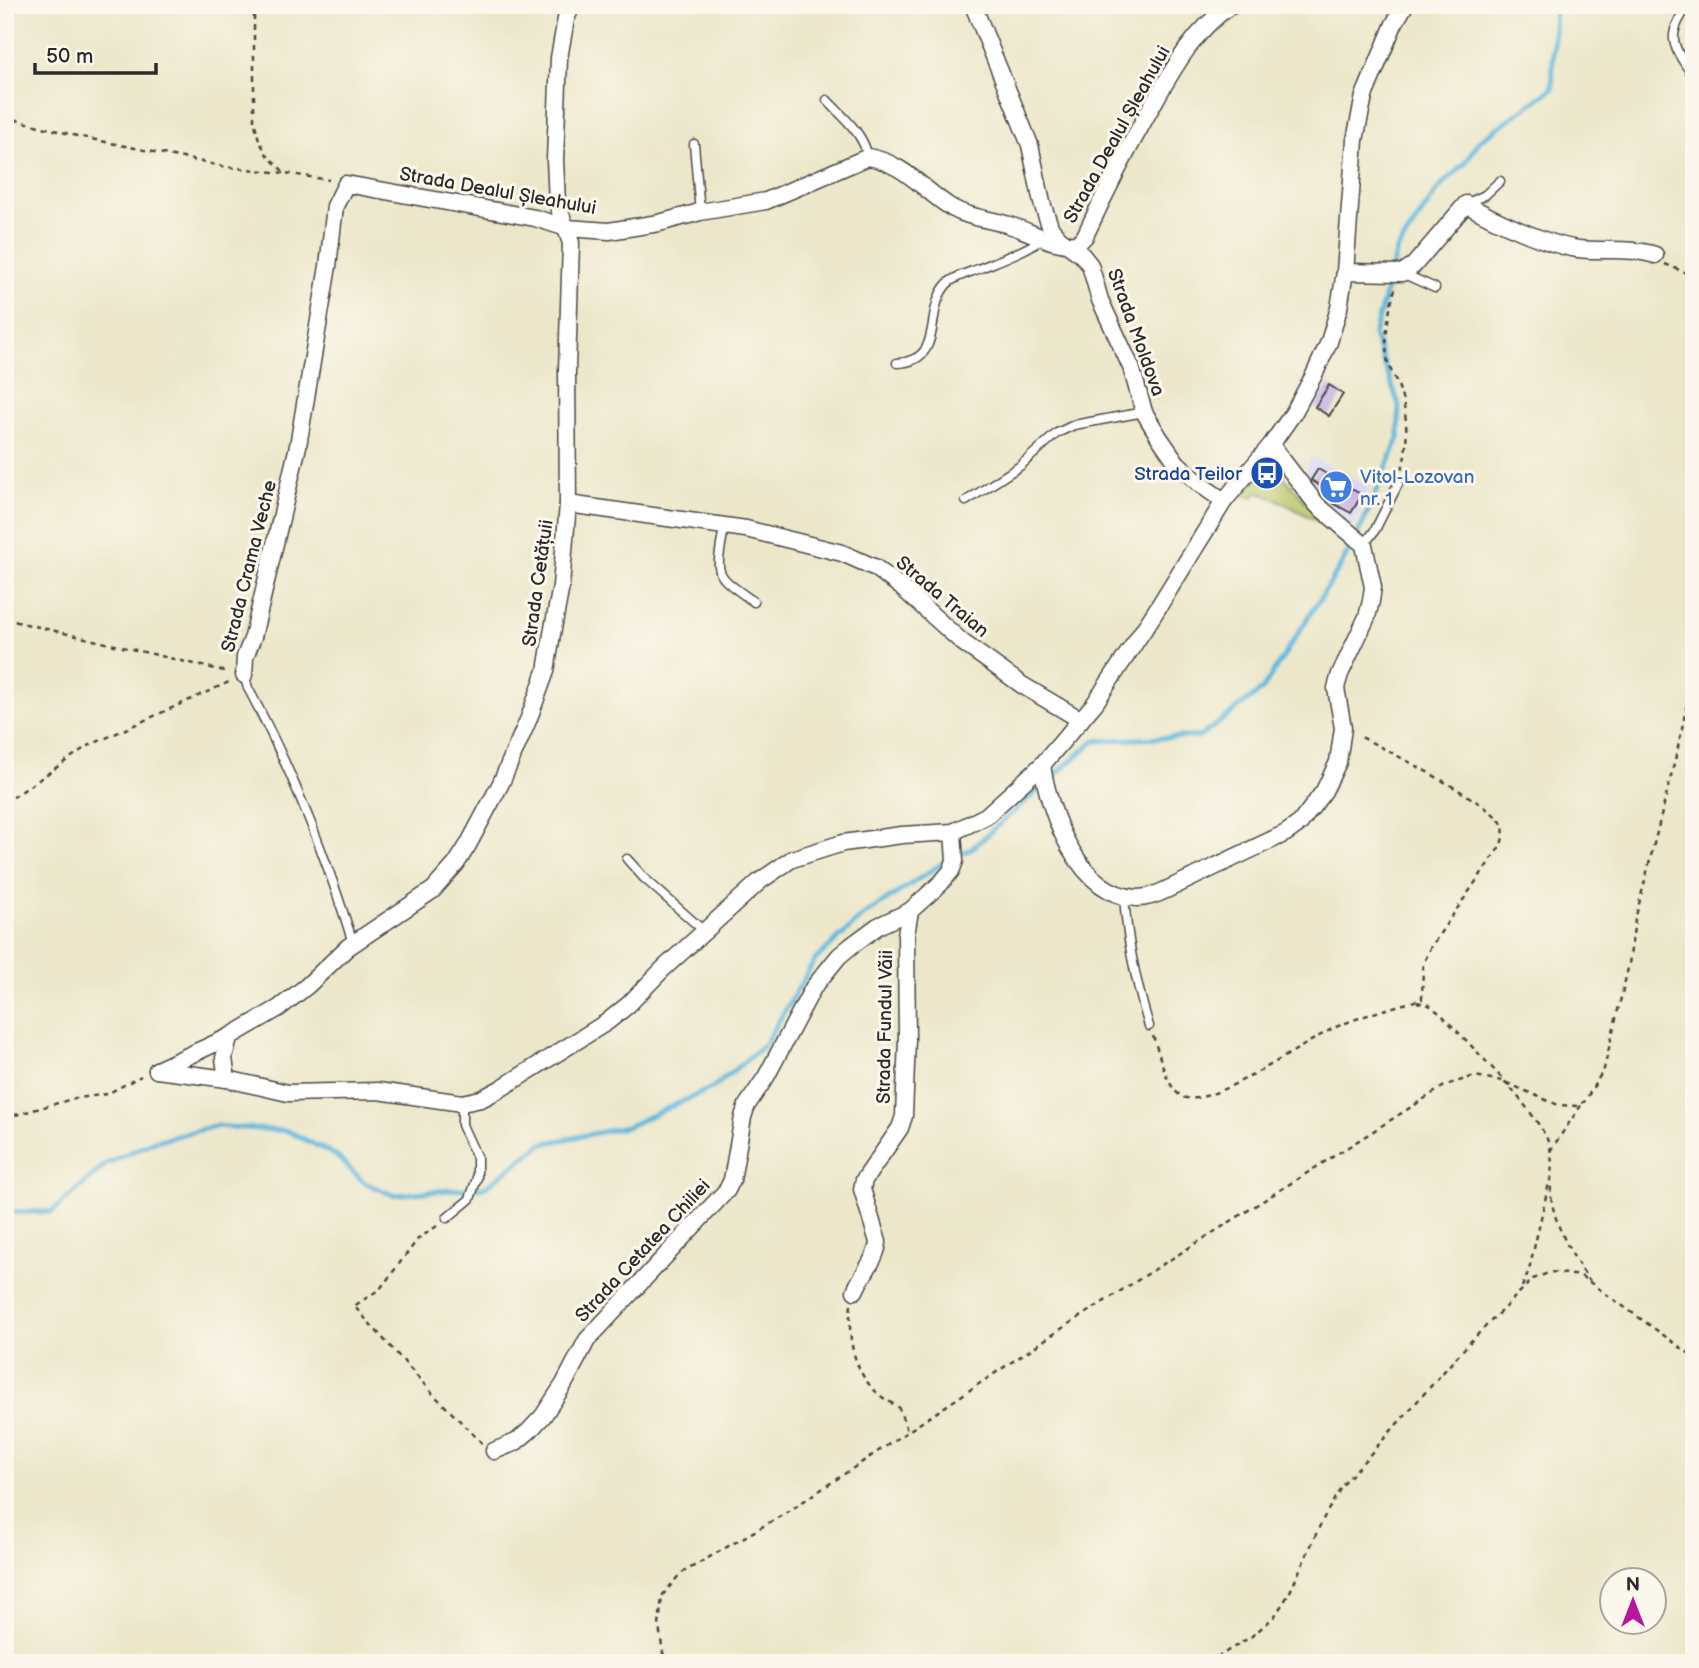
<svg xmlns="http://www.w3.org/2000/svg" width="1699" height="1668" font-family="'Balsamiq Sans',sans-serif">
  <rect width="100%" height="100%" fill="#fbf7ec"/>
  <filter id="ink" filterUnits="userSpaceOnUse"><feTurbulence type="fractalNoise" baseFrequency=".0143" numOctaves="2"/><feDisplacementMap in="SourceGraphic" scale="14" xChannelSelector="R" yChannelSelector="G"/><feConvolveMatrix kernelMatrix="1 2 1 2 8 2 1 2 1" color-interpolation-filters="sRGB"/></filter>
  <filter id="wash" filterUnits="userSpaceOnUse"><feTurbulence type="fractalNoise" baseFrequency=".00686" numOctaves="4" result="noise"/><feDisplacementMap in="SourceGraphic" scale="28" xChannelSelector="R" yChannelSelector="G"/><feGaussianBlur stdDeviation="1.57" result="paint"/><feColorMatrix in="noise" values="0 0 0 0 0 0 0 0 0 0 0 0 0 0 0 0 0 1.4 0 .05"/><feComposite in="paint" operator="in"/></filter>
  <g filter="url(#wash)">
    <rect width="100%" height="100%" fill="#ece7ca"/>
    <polygon fill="#d8d7f8" points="1311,457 1369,486 1354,527 1339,515 1304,477"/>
    <polygon fill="#b4c264" stroke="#707648" stroke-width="2" points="1270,460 1307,504 1336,531 1278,500 1256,492 1254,497 1242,495"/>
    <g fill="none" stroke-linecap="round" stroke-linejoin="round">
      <polyline stroke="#5eb6db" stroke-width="5" points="5,1212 52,1212 106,1164 152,1142 215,1126 288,1131 335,1155 365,1183 393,1195 485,1187 542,1144 626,1127 714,1087 765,1044 815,960 863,916 941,864 971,849 1094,741 1201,736 1262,690 1339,569 1363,523 1399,438 1399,405 1374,335 1397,250 1439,188 1465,163 1479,141 1552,89 1555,5"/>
    </g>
    <g id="blocks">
      <g fill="#c4b1e2">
        <polygon points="1329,385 1343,394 1329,416 1315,407"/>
        <polygon points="1318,469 1362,495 1351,513 1333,503 1337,496 1311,480"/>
      </g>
    </g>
  </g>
  <g filter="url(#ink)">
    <use href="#blocks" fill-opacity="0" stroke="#484743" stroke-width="2"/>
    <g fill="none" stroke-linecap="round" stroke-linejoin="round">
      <defs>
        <g id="service">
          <path d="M1689 5C1664 36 1673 47 1694 77"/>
          <path d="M827 100C844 118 863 133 868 157"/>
          <polyline points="694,144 700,212"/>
          <polyline points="1466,204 1485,195 1500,181"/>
          <polyline points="1402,273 1435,288"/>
          <path d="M897 363C947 361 922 309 948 283 956 276 968 273 978 269 1000 260 1023 252 1043 239"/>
          <polyline points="966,501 1020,466 1057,433 1074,425 1144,412"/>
          <path d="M724 527C716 577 712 572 754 602"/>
          <polyline points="1364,545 1375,530 1398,484"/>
          <path d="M244 675 248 688C291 768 326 856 353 943"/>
          <polyline points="627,859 644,878 704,931"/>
          <path d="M1124 896C1127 941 1136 983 1149 1026"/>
          <polyline points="447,1218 470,1199 477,1178 477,1158 462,1125 462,1103"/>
        </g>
        <g id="minor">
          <polyline points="973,5 1030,145 1042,203 1051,229 1060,239 1082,255 1090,265 1100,300 1131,367 1144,412 1159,437 1177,463 1201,485 1224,501"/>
          <path d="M1345 272 1402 273 1414 265 1466 204C1493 220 1548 245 1578 249 1604 252 1631 247 1655 255"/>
          <polyline points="568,504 746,529 842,553 876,568 901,587 962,642 1022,685 1081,720"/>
          <path d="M244 675 245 657 253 637 298 446 328 266 335 206 346 184 535 218 567 228 609 231 659 223 700 212 766 201 868 157C904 163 923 190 952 208 969 218 990 219 1009 225 1033 232 1052 246 1077 244L1085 236C1105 193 1126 152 1149 111 1172 71 1192 32 1231 5"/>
          <path d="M1042 765C1049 812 1078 895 1137 898 1148 898 1158 894 1168 889L1286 833 1300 823 1324 791 1338 762 1343 728 1336 688 1340 674 1367 617 1371 601 1373 587 1364 545 1317 505 1271 445"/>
          <polyline points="157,1070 227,1079 288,1093 378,1091 462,1103 481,1099 500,1089 607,1022 628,1005 664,968 760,881 792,859 843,843 902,835 953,832 986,816 1042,765 1095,703 1154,614 1224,501 1271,445 1294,412 1314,375 1329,342 1339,308 1345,272 1355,140 1364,96 1394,24 1405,5"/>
          <polyline points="157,1070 229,1037 279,1008 307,986 348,947 433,890 456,864 468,845 501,783 529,718 546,671 552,634 561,586 568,504 567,370 571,243 557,203 555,160 559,58 566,19 572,5"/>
          <polyline points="227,1079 224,1058 229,1037"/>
          <path d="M855 1291C861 1275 877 1259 878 1242L862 1189 864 1180 900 1128 904 1116 907 1039 906 935 910 911"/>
          <polyline points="494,1451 516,1442 529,1431 543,1416 564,1384 587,1340 727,1190 732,1180 743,1117 747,1105 766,1077 813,988 839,956 851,946 878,926 910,911 941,883 951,871 955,861 953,832"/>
        </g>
      </defs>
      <use href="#service" stroke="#484743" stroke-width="11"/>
      <use href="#minor" stroke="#484743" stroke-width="19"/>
      <g stroke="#484743" stroke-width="2.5" stroke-dasharray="5 5" stroke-linecap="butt">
        <polyline points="254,5 254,120 259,140 267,155 285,173 329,180"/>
        <polyline points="5,117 77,136 226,167 285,173"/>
        <polyline points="1665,264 1694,276"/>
        <path d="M1395 289C1389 308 1383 343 1388 363 1391 372 1396 380 1399 388 1408 414 1409 447 1401 473"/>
        <polyline points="5,619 224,671"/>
        <polyline points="5,803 86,747 229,682"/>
        <path d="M1417 1002 1429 1005 1442 1015C1473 1049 1527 1099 1547 1139 1555 1156 1550 1175 1551 1193 1552 1221 1573 1259 1590 1281"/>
        <path d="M1153 1036C1159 1053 1167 1090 1183 1097 1210 1109 1306 1041 1336 1027 1364 1015 1393 1007 1422 999L1423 965 1430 948 1501 845C1503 838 1505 831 1502 824 1493 804 1383 748 1359 736"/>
        <polyline points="5,1118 72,1099 107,1094 141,1076"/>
        <polyline points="1550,1151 1582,1104"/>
        <polyline points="437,1226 418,1239 380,1289 354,1306 432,1393 482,1443"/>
        <polyline points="1522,1287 1529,1270 1550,1179"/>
        <path d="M851 1305C846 1347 858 1389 898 1406L908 1433"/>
        <polyline points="670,1663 663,1653 659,1626 662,1596 680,1574 786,1513 1067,1325 1446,1085 1475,1076 1502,1081 1558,1105 1578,1106 1585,1101 1604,1069 1629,964 1635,920 1677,752 1694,671"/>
        <polyline points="1208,1663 1252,1636 1274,1617 1289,1594 1322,1521 1341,1487 1471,1341 1533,1279 1551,1272 1581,1276 1694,1357"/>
      </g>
      <use href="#service" stroke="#fff" stroke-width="8"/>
      <use href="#minor" stroke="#fff" stroke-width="16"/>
    </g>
  </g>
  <defs>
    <symbol id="bus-disc" viewBox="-11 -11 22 22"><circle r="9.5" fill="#1a4fb4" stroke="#fbf7ec"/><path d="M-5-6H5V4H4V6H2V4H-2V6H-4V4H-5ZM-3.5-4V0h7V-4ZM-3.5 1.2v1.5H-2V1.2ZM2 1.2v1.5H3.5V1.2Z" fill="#fff"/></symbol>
    <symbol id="supermarket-disc" viewBox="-11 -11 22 22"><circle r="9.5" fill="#3f7fe0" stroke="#fbf7ec"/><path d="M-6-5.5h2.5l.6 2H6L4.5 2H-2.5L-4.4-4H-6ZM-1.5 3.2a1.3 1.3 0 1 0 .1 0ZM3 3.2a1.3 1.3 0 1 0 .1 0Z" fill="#fff"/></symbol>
  </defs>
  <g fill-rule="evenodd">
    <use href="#bus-disc" x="1248" y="454" width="38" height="38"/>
    <use href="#supermarket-disc" x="1317" y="468" width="38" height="38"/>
  </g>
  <g text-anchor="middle" stroke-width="6" stroke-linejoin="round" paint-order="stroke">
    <g font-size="19" fill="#2b2b2b" stroke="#fbf7ec">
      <text transform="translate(1116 134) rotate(-61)" y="7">Strada Dealul Șleahului</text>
      <text transform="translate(498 190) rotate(10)" y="7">Strada Dealul Șleahului</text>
      <text transform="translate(1137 332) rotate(70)" y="7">Strada Moldova</text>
      <text transform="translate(248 566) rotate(-76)" y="7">Strada Crama Veche</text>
      <text transform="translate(537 583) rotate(-82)" y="7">Strada Cetățuii</text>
      <text transform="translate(943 596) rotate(40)" y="7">Strada Traian</text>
      <text transform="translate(884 1027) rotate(-89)" y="7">Strada Fundul Văii</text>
      <text transform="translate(642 1250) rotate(-47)" y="7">Strada Cetatea Chiliei</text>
    </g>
    <g font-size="19" fill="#164399" stroke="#fbf7ec" text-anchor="end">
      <text x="1242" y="480">Strada Teilor</text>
    </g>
    <g font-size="19" fill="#366cbe" stroke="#fbf7ec" text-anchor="start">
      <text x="1360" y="483">Vitol-Lozovan<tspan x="1360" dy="22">nr. 1</tspan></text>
    </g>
  </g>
  <rect width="1699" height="1668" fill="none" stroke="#fbf7ec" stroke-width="28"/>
  <g transform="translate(1633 1601)"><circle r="33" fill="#fbf7ec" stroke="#a8a59f" stroke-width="2"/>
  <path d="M0-5L12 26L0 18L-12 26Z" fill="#b5179e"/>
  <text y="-10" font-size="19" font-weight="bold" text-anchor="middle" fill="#2b2b2b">N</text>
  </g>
  <path d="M35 63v10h121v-10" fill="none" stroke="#2b2b2b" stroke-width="3.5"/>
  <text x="46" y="63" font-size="21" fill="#2b2b2b" stroke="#fbf7ec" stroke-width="5" paint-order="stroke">50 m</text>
</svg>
